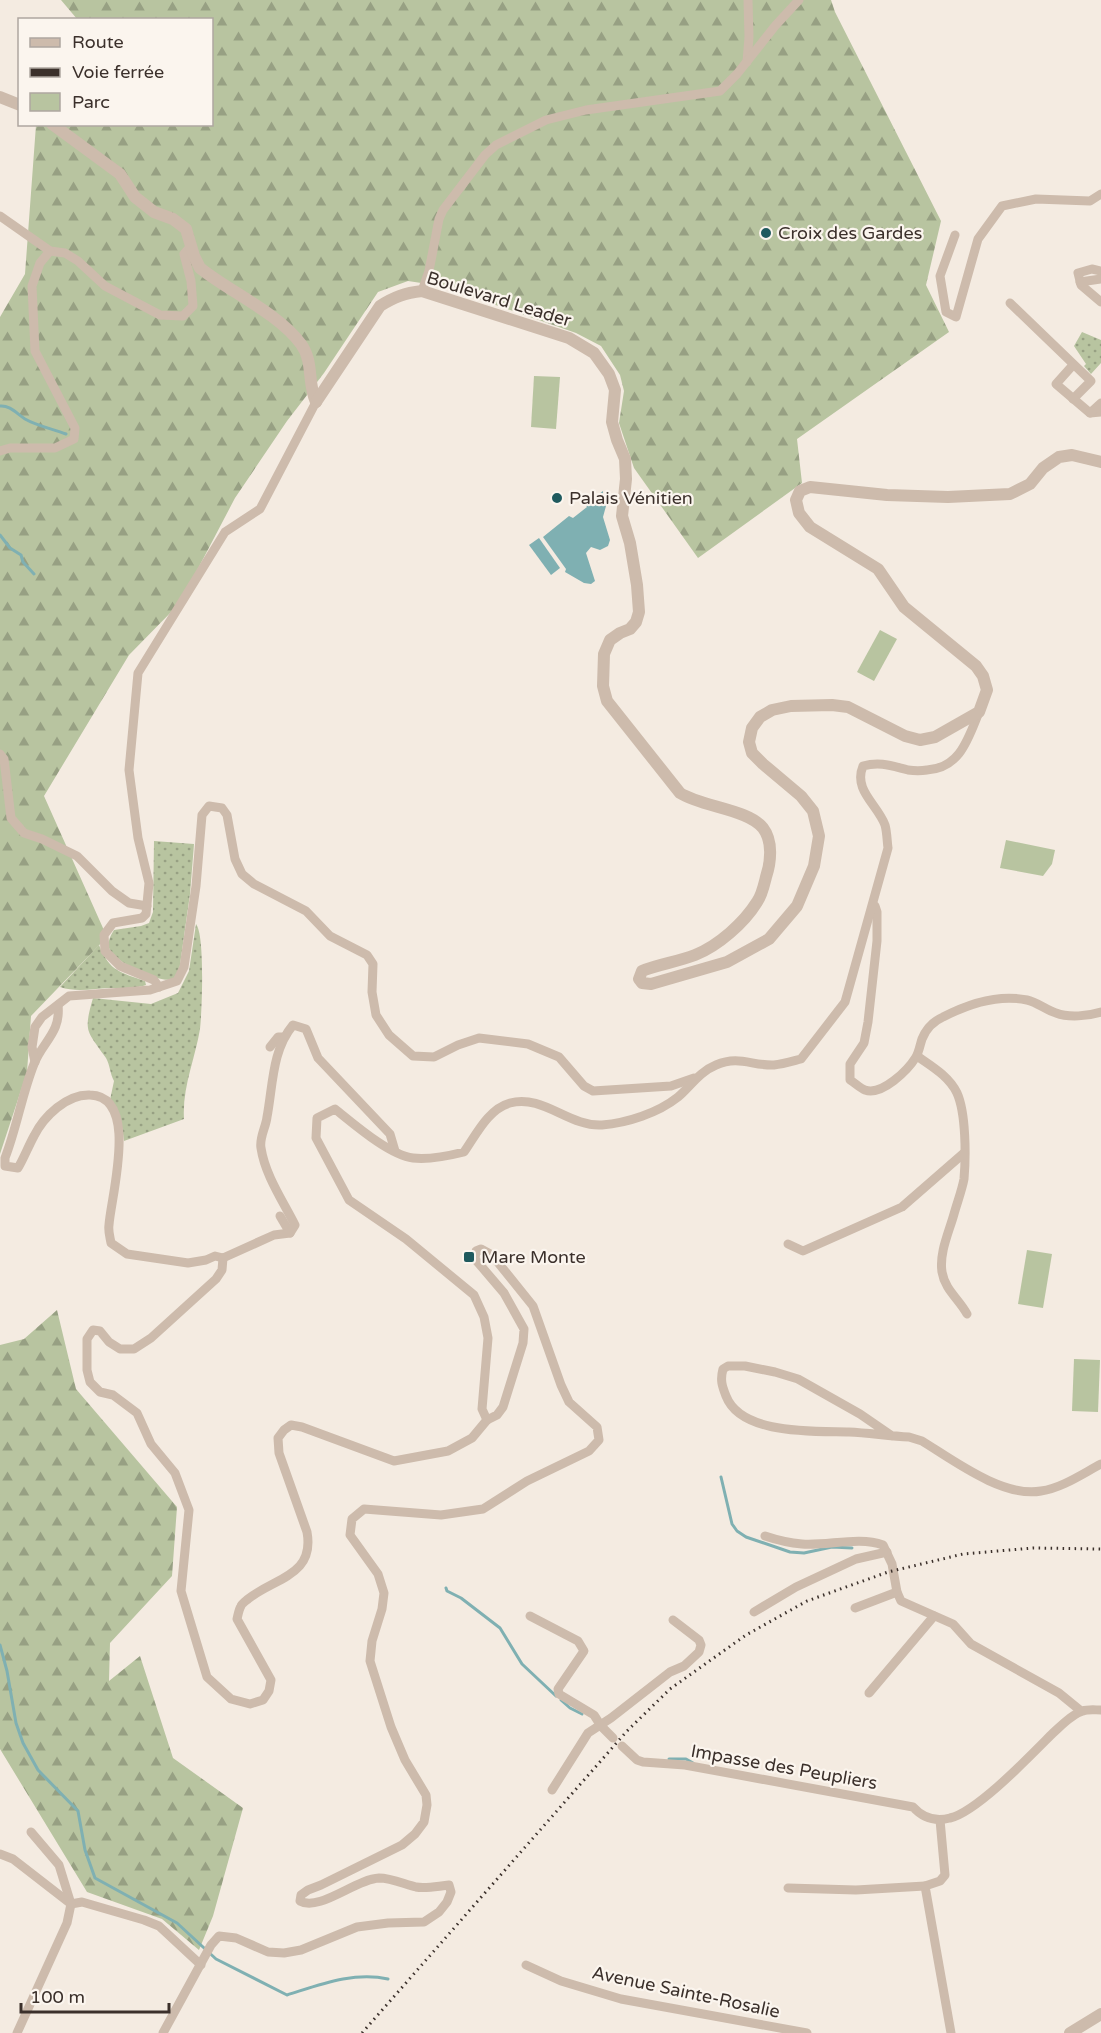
<svg xmlns="http://www.w3.org/2000/svg" width="1101" height="2033" font-family="'Varela Round',sans-serif">
  <defs>
    <pattern id="green-dots" width="8" height="8" patternUnits="userSpaceOnUse" patternTransform="scale(1.5)"><rect width="8" height="8" fill="#b8c4a0"/><path d="M2 2h.1M6 6h.1" fill="none" stroke="#97a083" stroke-width="1.8" stroke-linecap="round"/></pattern>
    <pattern id="forest-firs" width="22" height="20" patternUnits="userSpaceOnUse" patternTransform="scale(1.5)"><rect width="22" height="20" fill="#b8c4a0"/><path d="M5 1l3.5 6h-7zM16 11l3.5 6h-7z" fill="#97a083"/></pattern>
  </defs>
  <rect width="100%" height="100%" fill="#f4ebe1"/>
  <g fill="url(#green-dots)">
    <polygon points="1082,332 1101,340 1101,363 1091,374 1084,366 1086,364 1074,346"/>
    <path d="M154 841 194 844 190 894 179 972C177 974 175 978 172 979 160 984 112 961 109 948 107 942 111 935 114 930L141 926 149 923 153 912Z"/>
    <path d="M196 924C205 935 202 1011 200 1029 195 1059 182 1088 184 1119L124 1141C122 1125 120 1113 110 1100L114 1081C110 1074 110 1065 106 1058 87 1030 83 1033 93 998L151 1004 178 993 189 971Z"/>
    <path d="M99 945C110 972 120 972 145 981L146 985C133 989 126 988 113 988 94 988 78 993 60 987Z"/>
  </g>
  <g fill="url(#forest-firs)">
    <polygon points="61,0 831,0 835,12 941,221 926,285 949,332 797,439 802,483 698,558 634,468 619,423 624,391 620,375 601,346 576,333 441,286 408,281 378,292 324,373 287,421 235,498 180,603 129,655 44,796 107,937 31,1016 27,1072 0,1154 0,317 25,274 36,125 212,124 212,20 77,19"/>
    <polygon points="57,1310 76,1389 177,1507 172,1576 110,1643 109,1681 140,1656 173,1758 243,1808 213,1916 199,1950 162,1919 87,1892 0,1749 0,1345 24,1339"/>
  </g>
  <g fill="#b8c4a0">
    <polygon points="534,376 560,377 556,429 531,427"/>
    <polygon points="880,630 897,639 874,681 857,672"/>
    <polygon points="1006,840 1055,850 1052,864 1043,876 1000,868"/>
    <polygon points="1027,1250 1052,1254 1043,1308 1018,1304"/>
    <polygon points="1074,1359 1100,1360 1098,1412 1072,1411"/>
  </g>
  <g fill="#7fb0b2">
    <polygon points="603,491 603,500 606,506 603,517 610,540 608,546 600,550 591,547 586,553 595,581 591,584 584,583 565,572 566,569 543,537 569,516 573,518 587,507 585,504"/>
    <polygon points="539,538 560,568 551,575 529,545"/>
  </g>
  <g fill="none" stroke-linecap="round" stroke-linejoin="round">
    <g stroke="#7fb0b2" stroke-width="3">
      <path d="M0 406C10 405 17 414 25 419 37 426 53 429 66 434"/>
      <polyline points="0,535 10,548 21,555 23,562 34,574"/>
      <polyline points="721,1477 732,1524 737,1531 746,1537 790,1552 804,1553 832,1547 852,1548"/>
      <polyline points="446,1588 447,1591 461,1598 500,1628 522,1664 556,1696"/>
      <path d="M0 1645 7 1671 16 1723 23 1743 38 1770 78 1811 85 1850 95 1878 177 1923 216 1959 287 1995C319 1985 354 1971 388 1979"/>
      <polyline points="561,1700 570,1708 582,1714"/>
      <polyline points="669,1759 686,1759 693,1763"/>
    </g>
    <g stroke="#cdbbac" stroke-width="9">
      <polyline points="747,62 749,37 748,0"/>
      <polyline points="0,216 50,251 65,253 78,261 105,286 160,315 183,316 193,306 191,281 184,254 191,246"/>
      <polyline points="955,235 940,276 946,312 956,317 978,239 1002,206 1036,199 1090,201 1101,194"/>
      <polyline points="1101,271 1092,269 1078,273 1081,285 1101,302"/>
      <polyline points="1080,282 1101,279"/>
      <polyline points="422,291 429,271 439,219 443,210 485,155 496,145 546,120 586,110 720,91 737,74 775,26 799,0"/>
      <polyline points="1010,303 1091,381 1073,399"/>
      <polyline points="1073,365 1056,384 1090,413 1101,412"/>
      <polyline points="1090,413 1101,403"/>
      <polyline points="0,451 10,448 55,448 74,439 75,428 35,351 32,286 40,263 50,251"/>
      <polyline points="0,754 4,759 11,818 24,833 42,839 77,856 112,891 129,903 147,906"/>
      <path d="M875 906 877 912V941L868 1022 864 1043 850 1064V1080C855 1083 860 1088 865 1090 882 1096 908 1070 916 1057 919 1052 920 1045 922 1039 926 1029 934 1021 943 1017 968 1004 999 994 1027 1000 1037 1002 1046 1010 1056 1013 1069 1018 1088 1016 1101 1012"/>
      <polyline points="159,987 154,980 120,966 105,951 104,935 113,923 142,918 146,914 149,883 138,838 129,770 138,673 225,532 260,509 316,402"/>
      <path d="M58 1005C61 1033 43 1041 34 1064 22 1094 17 1127 5 1158V1166L18 1168C24 1158 28 1147 34 1136 44 1116 67 1094 90 1095 140 1096 111 1196 109 1225 108 1231 110 1237 111 1243L127 1254 188 1263 206 1260 215 1256 223 1258"/>
      <polyline points="270,1047 278,1037 283,1037"/>
      <path d="M917 1056C931 1066 949 1076 957 1093 966 1113 966 1156 964 1179 962 1190 957 1203 954 1214 949 1232 939 1253 942 1272 945 1290 959 1299 967 1314"/>
      <polyline points="35,1062 32,1047 35,1027 42,1017 69,996 150,990 177,981 184,967 196,886 202,815 209,806 222,808 227,815 235,859 242,874 254,884 306,911 330,936 367,955 373,964 372,992 376,1015 389,1035 413,1056 434,1057 458,1045 479,1038 528,1044 559,1057 584,1086 593,1091 671,1086 694,1078"/>
      <polyline points="280,1216 290,1233"/>
      <polyline points="788,1244 803,1251 902,1207 964,1153"/>
      <path d="M223 1258 222 1270 216 1279 151 1338 134 1349H120L109 1342 100 1331 93 1330 87 1339V1370L90 1382 100 1392 113 1395 137 1413 151 1444 175 1473 189 1510 181 1591 207 1677 231 1699 250 1704 263 1700 269 1691 271 1680 237 1619C238 1615 239 1609 241 1606 241 1604 247 1600 248 1599 274 1578 315 1576 307 1532L279 1453 278 1438 284 1430 291 1425 302 1427 394 1461 448 1451 472 1438 487 1420"/>
      <path d="M223 1258 274 1235 290 1233 295 1225C283 1201 265 1175 261 1148 259 1138 266 1127 267 1117 273 1085 272 1050 293 1025L306 1029 318 1058 390 1134 395 1151"/>
      <path d="M892 1436 860 1414 798 1379 775 1372 745 1366H728L723 1369C720 1380 722 1386 726 1396 741 1435 814 1431 849 1432 869 1433 889 1436 909 1437L922 1441C953 1460 1003 1498 1041 1491 1062 1488 1082 1474 1101 1464"/>
      <path d="M765 1536C777 1540 790 1543 802 1544 828 1546 859 1536 883 1545L892 1564 897 1592 901 1601 953 1624 971 1644 1059 1693 1081 1711"/>
      <polyline points="855,1608 897,1592"/>
      <polyline points="754,1612 796,1587 856,1559 887,1552"/>
      <polyline points="530,1616 578,1641 584,1651 558,1689 559,1694 594,1715 601,1726 613,1738"/>
      <polyline points="869,1693 934,1616"/>
      <path d="M622 1746 637 1760 643 1762 685 1765 913 1807C923 1818 935 1822 950 1818 977 1812 1032 1754 1053 1733 1061 1726 1072 1714 1083 1711 1088 1709 1095 1710 1101 1710"/>
      <polyline points="552,1790 588,1733 611,1718 670,1672 684,1666 699,1652 701,1645 699,1640 673,1620"/>
      <polyline points="940,1820 945,1875 940,1881 925,1886 951,2033"/>
      <polyline points="0,1854 13,1859 71,1904 82,1902 144,1920 159,1926 201,1965"/>
      <polyline points="788,1888 856,1890 925,1886"/>
      <polyline points="526,1965 561,1981 621,1999 807,2033"/>
      <polyline points="17,2033 67,1923 71,1904 59,1865 31,1832"/>
      <path d="M163 2033 211 1945 219 1936 236 1938 268 1952 284 1953 301 1950 357 1927 388 1923 424 1922 439 1912 447 1902 451 1892 449 1885C438 1886 426 1889 416 1887 404 1884 391 1878 379 1878 356 1879 319 1912 300 1901L301 1895 308 1890 321 1885 402 1845 415 1834 424 1822 427 1805 426 1795 405 1760 391 1727 370 1661 372 1641 382 1609 384 1593 378 1574 350 1535 352 1519 364 1509 441 1515 483 1509 527 1481 589 1451 599 1440 597 1427 569 1402 561 1385 533 1306 492 1255 481 1249 476 1251 475 1259 504 1293 524 1329 523 1343 503 1407 497 1415 487 1420 482 1409 488 1338 484 1317 474 1295 406 1239 349 1200 316 1138 317 1118 335 1109C354 1124 389 1155 413 1158 430 1160 448 1156 464 1152 476 1135 488 1109 510 1103 543 1094 569 1127 602 1125 627 1123 658 1113 678 1097 691 1086 699 1072 716 1065 739 1055 752 1066 774 1065 783 1064 793 1061 801 1059L845 1002 888 848C887 841 887 832 885 825 877 804 853 790 863 766 880 761 892 766 908 770 915 771 921 771 927 770 960 768 968 739 979 712"/>
    </g>
    <g stroke="#cdbbac" stroke-width="12">
      <polyline points="0,97 20,105"/>
      <path d="M52 124 120 174 135 197 154 212 173 219 186 229 194 256 200 268C230 292 278 313 301 344 314 362 307 382 316 402"/>
      <path d="M316 402 380 306C394 297 405 293 422 291L569 338 594 353 609 374 615 390 612 422 617 440 625 459 626 479 622 516 630 543 637 585 639 612 636 622 630 629 620 633 610 640 604 654 603 686 607 701 680 793C702 807 748 809 763 828 773 841 771 862 766 877 764 885 762 895 757 902 744 923 718 946 695 955 677 962 659 964 642 971L639 979 642 983 651 984 727 962 769 939 797 906 814 866 819 836 813 811 801 796 763 764 752 753 749 742 752 728 760 717 772 710 791 706 832 705 848 707 905 736 920 740 935 737 979 712 987 690 983 676 976 666 904 607 878 569 810 527 799 513 796 500 800 491 810 487 887 495 948 497 1010 494 1030 484 1043 468 1059 457 1072 455 1101 462"/>
      <polyline points="1070,2033 1101,2014"/>
    </g>
    <polyline stroke="#3b302b" stroke-width="3" stroke-dasharray="1.5 4.5" stroke-linecap="butt" points="362,2033 627,1731 670,1689 746,1635 807,1601 888,1572 963,1554 1033,1548 1101,1549"/>
  </g>
  <g fill="#1f5a5e" stroke="#fbf5ee" stroke-width="2">
    <circle cx="766" cy="233" r="6"/>
    <circle cx="557" cy="498" r="6"/>
    <rect x="463" y="1251" width="12" height="12" rx="3"/>
  </g>
  <g text-anchor="middle" stroke-width="4.5" stroke-linejoin="round" paint-order="stroke">
    <g font-size="18" fill="#3b302b" stroke="#fbf5ee" text-anchor="start">
      <text x="778" y="239">Croix des Gardes</text>
      <text x="569" y="504">Palais Vénitien</text>
      <text x="481" y="1263">Mare Monte</text>
    </g>
    <g font-size="18" fill="#3b302b" stroke="#fbf5ee">
      <text transform="translate(499 299) rotate(17)" y="6">Boulevard Leader</text>
      <text transform="translate(784 1767) rotate(10)" y="6">Impasse des Peupliers</text>
      <text transform="translate(686 1992) rotate(12)" y="6">Avenue Sainte-Rosalie</text>
    </g>
  </g>
  <rect x="18" y="18" width="195" height="108" fill="#fbf5ee" stroke="#aea6a0" stroke-width="1.5"/>
  <rect x="30" y="38" width="30" height="9" fill="#cdbbac" stroke="#aea6a0" stroke-width="1.5"/>
  <text x="72" y="48" font-size="18" fill="#3b302b">Route</text>
  <rect x="30" y="68" width="30" height="9" fill="#3b302b" stroke="#aea6a0" stroke-width="1.5"/>
  <text x="72" y="78" font-size="18" fill="#3b302b">Voie ferrée</text>
  <rect x="30" y="93" width="30" height="18" fill="#b8c4a0" stroke="#aea6a0" stroke-width="1.5"/>
  <text x="72" y="108" font-size="18" fill="#3b302b">Parc</text>
  <path d="M21 2003v9h148v-9" fill="none" stroke="#3b302b" stroke-width="3"/>
  <text x="30" y="2003" font-size="18" fill="#3b302b" stroke="#fbf5ee" stroke-width="4.5" paint-order="stroke">100 m</text>
</svg>
